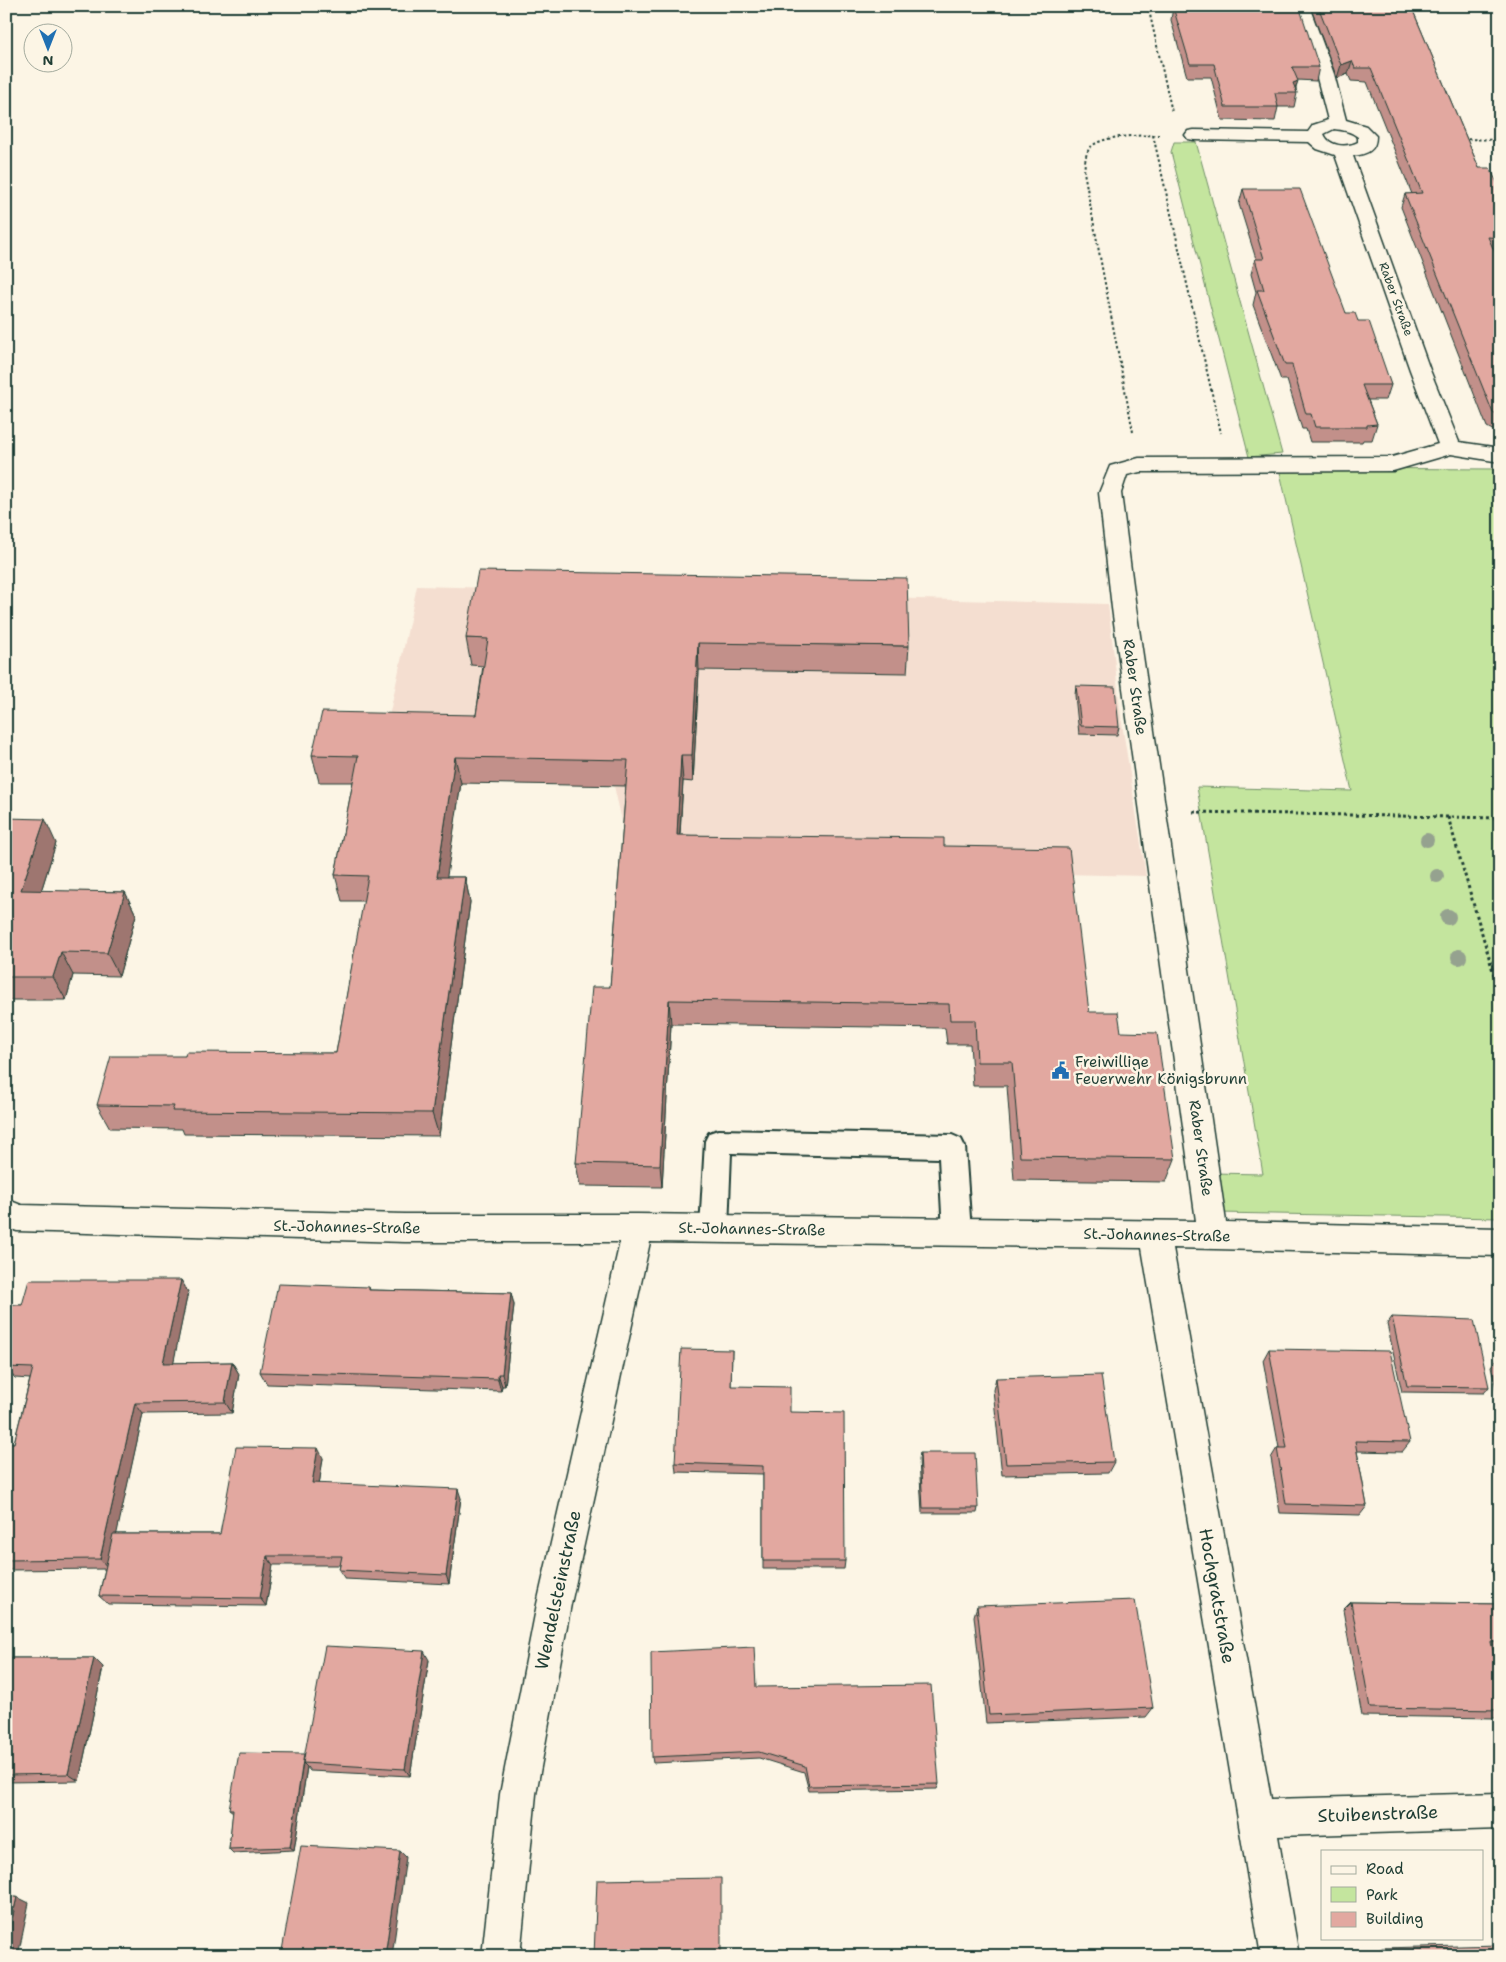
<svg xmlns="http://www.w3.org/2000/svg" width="1506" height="1962" font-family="'Shantell Sans',sans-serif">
  <rect width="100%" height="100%" fill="#fcf5e5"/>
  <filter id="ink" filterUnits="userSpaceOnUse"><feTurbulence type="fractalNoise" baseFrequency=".02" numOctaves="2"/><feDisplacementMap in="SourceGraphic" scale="10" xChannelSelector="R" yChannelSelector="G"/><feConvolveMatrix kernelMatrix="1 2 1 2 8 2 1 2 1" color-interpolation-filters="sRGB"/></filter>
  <g filter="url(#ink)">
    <polygon fill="#f4ded0" points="417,586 1108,604 1121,717 1146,876 1063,874 626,838 614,786 384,740"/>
    <g fill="#c4e59e" stroke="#729169">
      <polygon points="1174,142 1196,142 1282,454 1249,457 1171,152"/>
      <polygon points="1279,468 1500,469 1500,1218 1218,1213 1212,1173 1263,1174 1197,787 1352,791"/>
    </g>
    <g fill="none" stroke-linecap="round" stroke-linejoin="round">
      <defs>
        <polygon id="service" points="718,1130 952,1135 961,1139 965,1147 971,1232 967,1241 957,1244 947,1241 943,1232 939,1158 731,1153 728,1229 724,1238 714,1241 704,1238 700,1229 705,1141 709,1133"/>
        <path id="minor" d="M1293 6H1309L1334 74 1346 120 1366 126 1376 136C1376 151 1367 154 1353 156L1430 370 1459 442 1500 448V462L1451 454 1393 471 1140 472 1127 475 1121 493 1136 608 1226 1222 1500 1228V1256L1173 1248 1271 1799 1500 1793V1829L1278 1836 1299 1956H1261L1142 1248 650 1242 571 1604 536 1794 520 1956H482L500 1794 537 1604 620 1242H405L17 1231 6 1227V1199L21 1205 405 1214H638L1196 1221 1112 608 1099 493 1110 466 1139 458 1392 457 1438 444 1410 370 1335 155 1317 149 1309 142 1194 140 1188 139 1185 135 1188 131 1194 130 1308 132 1313 125 1328 120 1316 74ZM1334 129C1343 130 1350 131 1358 137V142C1347 148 1329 147 1324 134Z"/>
      </defs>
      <use href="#service" stroke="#1f3d34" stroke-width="4"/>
      <use href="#minor" stroke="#1f3d34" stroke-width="3"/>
      <g stroke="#1f3d34" stroke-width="2" stroke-dasharray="2.5 2.5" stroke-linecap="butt">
        <polyline points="1148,6 1172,112"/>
        <polyline points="1153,135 1221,433"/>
        <polyline points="1463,139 1500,140"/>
        <path d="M1133 432 1084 172C1085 164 1085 155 1089 149 1100 134 1142 136 1159 135"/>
      </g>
      <g stroke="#1f3d34" stroke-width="3" stroke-dasharray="3 3" stroke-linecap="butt">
        <polyline points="1193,812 1500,818"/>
        <polyline points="1448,817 1500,995"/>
      </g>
      <use href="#service" fill="#fcf5e5" fill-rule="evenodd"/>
      <use href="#minor" fill="#fcf5e5" fill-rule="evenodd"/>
    </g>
    <g fill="#95a28f">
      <circle cx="1427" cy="840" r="7"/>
      <circle cx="1437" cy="876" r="7"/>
      <circle cx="1448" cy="917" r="8"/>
      <circle cx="1459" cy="957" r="8"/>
    </g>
    <g fill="#c2908a" stroke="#1f3d34">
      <polygon points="1310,6 1411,6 1479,168 1500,189 1500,251 1494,251 1500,264 1500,434 1487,427 1401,207 1405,194 1412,194 1367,82 1351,81 1348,74 1337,78"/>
      <polygon points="1173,7 1319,67 1316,81 1297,80 1296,89 1297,93 1294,107 1278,107 1275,121 1222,120 1211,77 1187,77 1171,20"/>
      <polygon points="1243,189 1346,313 1358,321 1391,385 1386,400 1368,400 1377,424 1372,440 1363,440 1362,442 1310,442 1306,429 1302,429 1287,380 1281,380 1253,305 1256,292 1251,274 1255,259 1256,259 1239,204"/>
      <polygon points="466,638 909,646 907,673 699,670 693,782 683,781 680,835 944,846 1089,1012 1121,1032 1175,1159 1166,1182 1014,1180 1007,1086 973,1086 970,1044 947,1044 945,1028 671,1024 662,1187 580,1186 576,1163 610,987 626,786 461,783 446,877 465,877 470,902 439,1136 184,1134 182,1129 110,1128 97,1105 185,1056 336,1053 364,901 342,901 335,875 353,782 319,782 312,755 476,715 483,666 471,665"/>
      <polygon points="1076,686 1119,727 1117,735 1079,734 1075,695"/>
      <polygon points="6,818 56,843 41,891 125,892 136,915 119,976 73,975 66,1000 6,1000"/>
      <polygon points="181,1280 188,1292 173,1363 232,1362 239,1374 232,1413 143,1414 116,1534 220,1534 323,1458 319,1484 461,1498 449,1584 345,1579 339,1570 340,1565 273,1565 266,1606 108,1604 99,1596 105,1569 6,1570 6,1443 14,1443 30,1379 15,1378 6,1368 6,1305 22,1305"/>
      <polygon points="369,1287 370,1290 511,1293 514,1305 505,1386 502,1386 501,1391 267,1384 260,1372"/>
      <polygon points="1392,1317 1489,1387 1484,1393 1402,1392 1387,1324"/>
      <polygon points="1269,1349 1410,1442 1402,1452 1357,1451 1367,1506 1360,1515 1280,1513 1271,1458 1277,1448 1279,1448 1263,1360"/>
      <polygon points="732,1350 731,1386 790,1412 845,1561 844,1569 763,1569 763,1474 676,1472 675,1463"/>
      <polygon points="1500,1355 1500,1406 1491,1366"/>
      <polygon points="996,1378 1114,1462 1108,1473 1002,1475 993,1390"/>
      <polygon points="920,1453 978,1508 977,1513 922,1513 919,1459"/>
      <polygon points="1500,1561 1500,1650 1493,1650 1500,1680 1500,1715 1496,1718 1362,1716 1343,1610 1351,1602 1499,1604 1492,1569"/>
      <polygon points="977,1606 1153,1708 1146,1717 986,1723 974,1616"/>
      <polygon points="6,1658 94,1658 103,1667 79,1781 6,1782"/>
      <polygon points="429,1660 410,1776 310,1771 307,1767 294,1850 233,1853 229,1849 233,1812 229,1809 304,1754"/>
      <polygon points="756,1687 939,1784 937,1789 809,1791 804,1772 759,1758 653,1763 652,1757"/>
      <polygon points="1382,1948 1500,1956 1372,1956 1372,1953"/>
    </g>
    <g fill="#9e7670" stroke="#1f3d34">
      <polygon points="1352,61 1348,74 1337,78 1341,65"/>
      <polygon points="1298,81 1294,93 1293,83"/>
      <polygon points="698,643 699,670 693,782 692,755"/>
      <polygon points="681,755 683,781 678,861 677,835"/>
      <polygon points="455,757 461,783 443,902 437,877"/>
      <polygon points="45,819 56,843 34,914 21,890"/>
      <polygon points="465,877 470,902 439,1136 432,1113"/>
      <polygon points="125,892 136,915 119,976 107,953"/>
      <polygon points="61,952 73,975 66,1000 53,977"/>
      <polygon points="669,1000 671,1024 662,1187 660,1165"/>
      <polygon points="181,1280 188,1292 171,1375 163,1363"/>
      <polygon points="511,1293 514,1305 505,1386 502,1374"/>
      <polygon points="232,1362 239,1374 232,1413 225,1402"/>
      <polygon points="498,1374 502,1386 501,1391 498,1379"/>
      <polygon points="135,1403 143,1414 109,1569 100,1559"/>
      <polygon points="318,1448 323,1458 318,1493 312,1483"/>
      <polygon points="458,1489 461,1498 449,1584 446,1575"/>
      <polygon points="267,1556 273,1565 266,1606 260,1598"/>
      <polygon points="424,1651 429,1660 410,1776 405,1769"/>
      <polygon points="94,1658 103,1667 79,1781 68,1774"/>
      <polygon points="303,1763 307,1767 294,1850 290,1847"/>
      <polygon points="400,1851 406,1857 392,1956 385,1956"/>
      <polygon points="17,1897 29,1903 18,1956 6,1956 6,1945"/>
    </g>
    <g fill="#e2a8a0" stroke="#1f3d34">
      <polygon points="1299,6 1319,67 1292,67 1298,81 1293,83 1297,93 1275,93 1278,107 1225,107 1214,64 1190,64 1173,7"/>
      <polygon points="1318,6 1411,6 1479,168 1490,168 1500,189 1500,238 1488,237 1500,264 1500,417 1493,413 1405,194 1422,193 1371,68 1355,68 1352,61 1341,65"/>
      <polygon points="1243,189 1300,189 1346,313 1355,313 1358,321 1369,321 1391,385 1362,385 1377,424 1367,425 1367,427 1315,427 1311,414 1306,414 1292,365 1285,365 1257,290 1264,290 1255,259 1264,259"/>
      <polygon points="478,571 907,578 909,646 698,643 692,755 681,755 677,835 944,838 944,846 1069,848 1089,1012 1118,1012 1121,1032 1157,1033 1175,1159 1020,1157 1012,1062 977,1062 975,1020 950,1020 949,1004 669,1000 660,1165 576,1163 592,987 610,987 628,760 455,757 437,877 465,877 432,1113 172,1111 174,1106 97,1105 111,1056 185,1056 186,1052 336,1053 368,876 335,875 358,756 312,755 322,712 476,715 488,639 466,638"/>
      <polygon points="1076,686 1115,687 1119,727 1081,726"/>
      <polygon points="6,818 45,819 21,890 125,892 107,953 61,952 53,977 6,977"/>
      <polygon points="29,1280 181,1280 163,1363 232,1362 225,1402 135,1403 100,1559 6,1560 6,1443 14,1443 33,1368 6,1367 6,1364 10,1351 6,1351 6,1305 22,1305"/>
      <polygon points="278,1284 369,1287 369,1290 511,1293 502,1374 498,1374 498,1379 260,1372"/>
      <polygon points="1392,1317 1474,1320 1489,1387 1407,1386"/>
      <polygon points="681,1349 732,1350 731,1386 790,1387 790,1412 844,1413 845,1561 763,1561 763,1466 675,1463"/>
      <polygon points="1269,1349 1390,1351 1410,1442 1355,1441 1367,1506 1286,1504 1277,1448 1287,1448"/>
      <polygon points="1101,1375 1114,1462 1006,1464 996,1378"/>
      <polygon points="236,1447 318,1448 312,1483 458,1489 446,1575 339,1570 342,1556 267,1556 260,1598 99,1596 113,1534 220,1534"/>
      <polygon points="920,1453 975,1453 978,1508 923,1508"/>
      <polygon points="1135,1600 1153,1708 989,1715 977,1606"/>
      <polygon points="1351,1602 1500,1604 1500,1642 1491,1642 1500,1680 1500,1710 1370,1708"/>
      <polygon points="325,1646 424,1651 405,1769 303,1763"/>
      <polygon points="754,1647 756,1687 931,1685 939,1784 809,1786 805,1766 759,1752 652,1757 651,1652"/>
      <polygon points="6,1658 94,1658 68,1774 6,1775"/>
      <polygon points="239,1753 304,1754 290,1847 229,1849 233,1809 229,1809"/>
      <polygon points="301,1846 400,1851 385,1956 281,1956"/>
      <polygon points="721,1878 721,1956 594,1956 597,1880"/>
      <polygon points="6,1897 17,1897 6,1945"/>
      <polygon points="1500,1945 1500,1956 1384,1956 1382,1948"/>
    </g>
  </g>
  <defs>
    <symbol id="civic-bare" viewBox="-9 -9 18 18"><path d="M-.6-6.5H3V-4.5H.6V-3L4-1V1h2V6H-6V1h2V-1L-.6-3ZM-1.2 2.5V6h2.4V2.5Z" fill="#1f6fb2" stroke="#fcf5e5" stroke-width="2.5" paint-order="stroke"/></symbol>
  </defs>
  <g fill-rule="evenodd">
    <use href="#civic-bare" x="1048" y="1058" width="25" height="25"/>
  </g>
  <g text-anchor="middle" stroke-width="5" stroke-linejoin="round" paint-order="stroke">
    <g font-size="12" fill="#1f3d34" stroke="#fcf5e5">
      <text transform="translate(1396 299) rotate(70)" y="4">Raber Straße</text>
    </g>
    <g font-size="15" fill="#1f3d34" stroke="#fcf5e5">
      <text transform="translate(1135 687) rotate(82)" y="5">Raber Straße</text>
      <text transform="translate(1201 1148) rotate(82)" y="5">Raber Straße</text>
      <text transform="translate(347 1227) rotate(1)" y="5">St.-Johannes-Straße</text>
      <text transform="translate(752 1229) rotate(1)" y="5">St.-Johannes-Straße</text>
      <text transform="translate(1157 1235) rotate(1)" y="5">St.-Johannes-Straße</text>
    </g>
    <g font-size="15" fill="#1f3d34" stroke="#fcf5e5" text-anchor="start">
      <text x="1075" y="1067">Freiwillige<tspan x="1075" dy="17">Feuerwehr Königsbrunn</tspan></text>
    </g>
    <g font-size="18" fill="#1f3d34" stroke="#fcf5e5">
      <text transform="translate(558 1590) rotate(-78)" y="6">Wendelsteinstraße</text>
      <text transform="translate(1217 1596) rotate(80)" y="6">Hochgratstraße</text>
      <text transform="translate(1378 1814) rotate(-2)" y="6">Stuibenstraße</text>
    </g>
  </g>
  <rect width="1506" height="1962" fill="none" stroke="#fcf5e5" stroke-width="25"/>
  <rect x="12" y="12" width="1481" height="1937" fill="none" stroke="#1f3d34" stroke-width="2" filter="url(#ink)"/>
  <rect x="1321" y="1850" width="162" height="90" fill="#fcf5e5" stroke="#a4ab9e"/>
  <rect x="1331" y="1866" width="25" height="8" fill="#fcf5e5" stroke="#a4ab9e"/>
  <text x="1366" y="1874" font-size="15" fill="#1f3d34">Road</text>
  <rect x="1331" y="1887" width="25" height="15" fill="#c4e59e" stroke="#a4ab9e"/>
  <text x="1366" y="1900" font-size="15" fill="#1f3d34">Park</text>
  <rect x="1331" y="1912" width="25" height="15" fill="#e2a8a0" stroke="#a4ab9e"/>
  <text x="1366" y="1924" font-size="15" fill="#1f3d34">Building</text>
  <g transform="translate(48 48) rotate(180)"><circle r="24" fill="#fcf5e5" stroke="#a4ab9e"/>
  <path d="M0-4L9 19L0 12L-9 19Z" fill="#1f6fb2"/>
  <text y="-8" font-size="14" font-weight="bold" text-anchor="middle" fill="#1f3d34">N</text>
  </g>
</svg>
